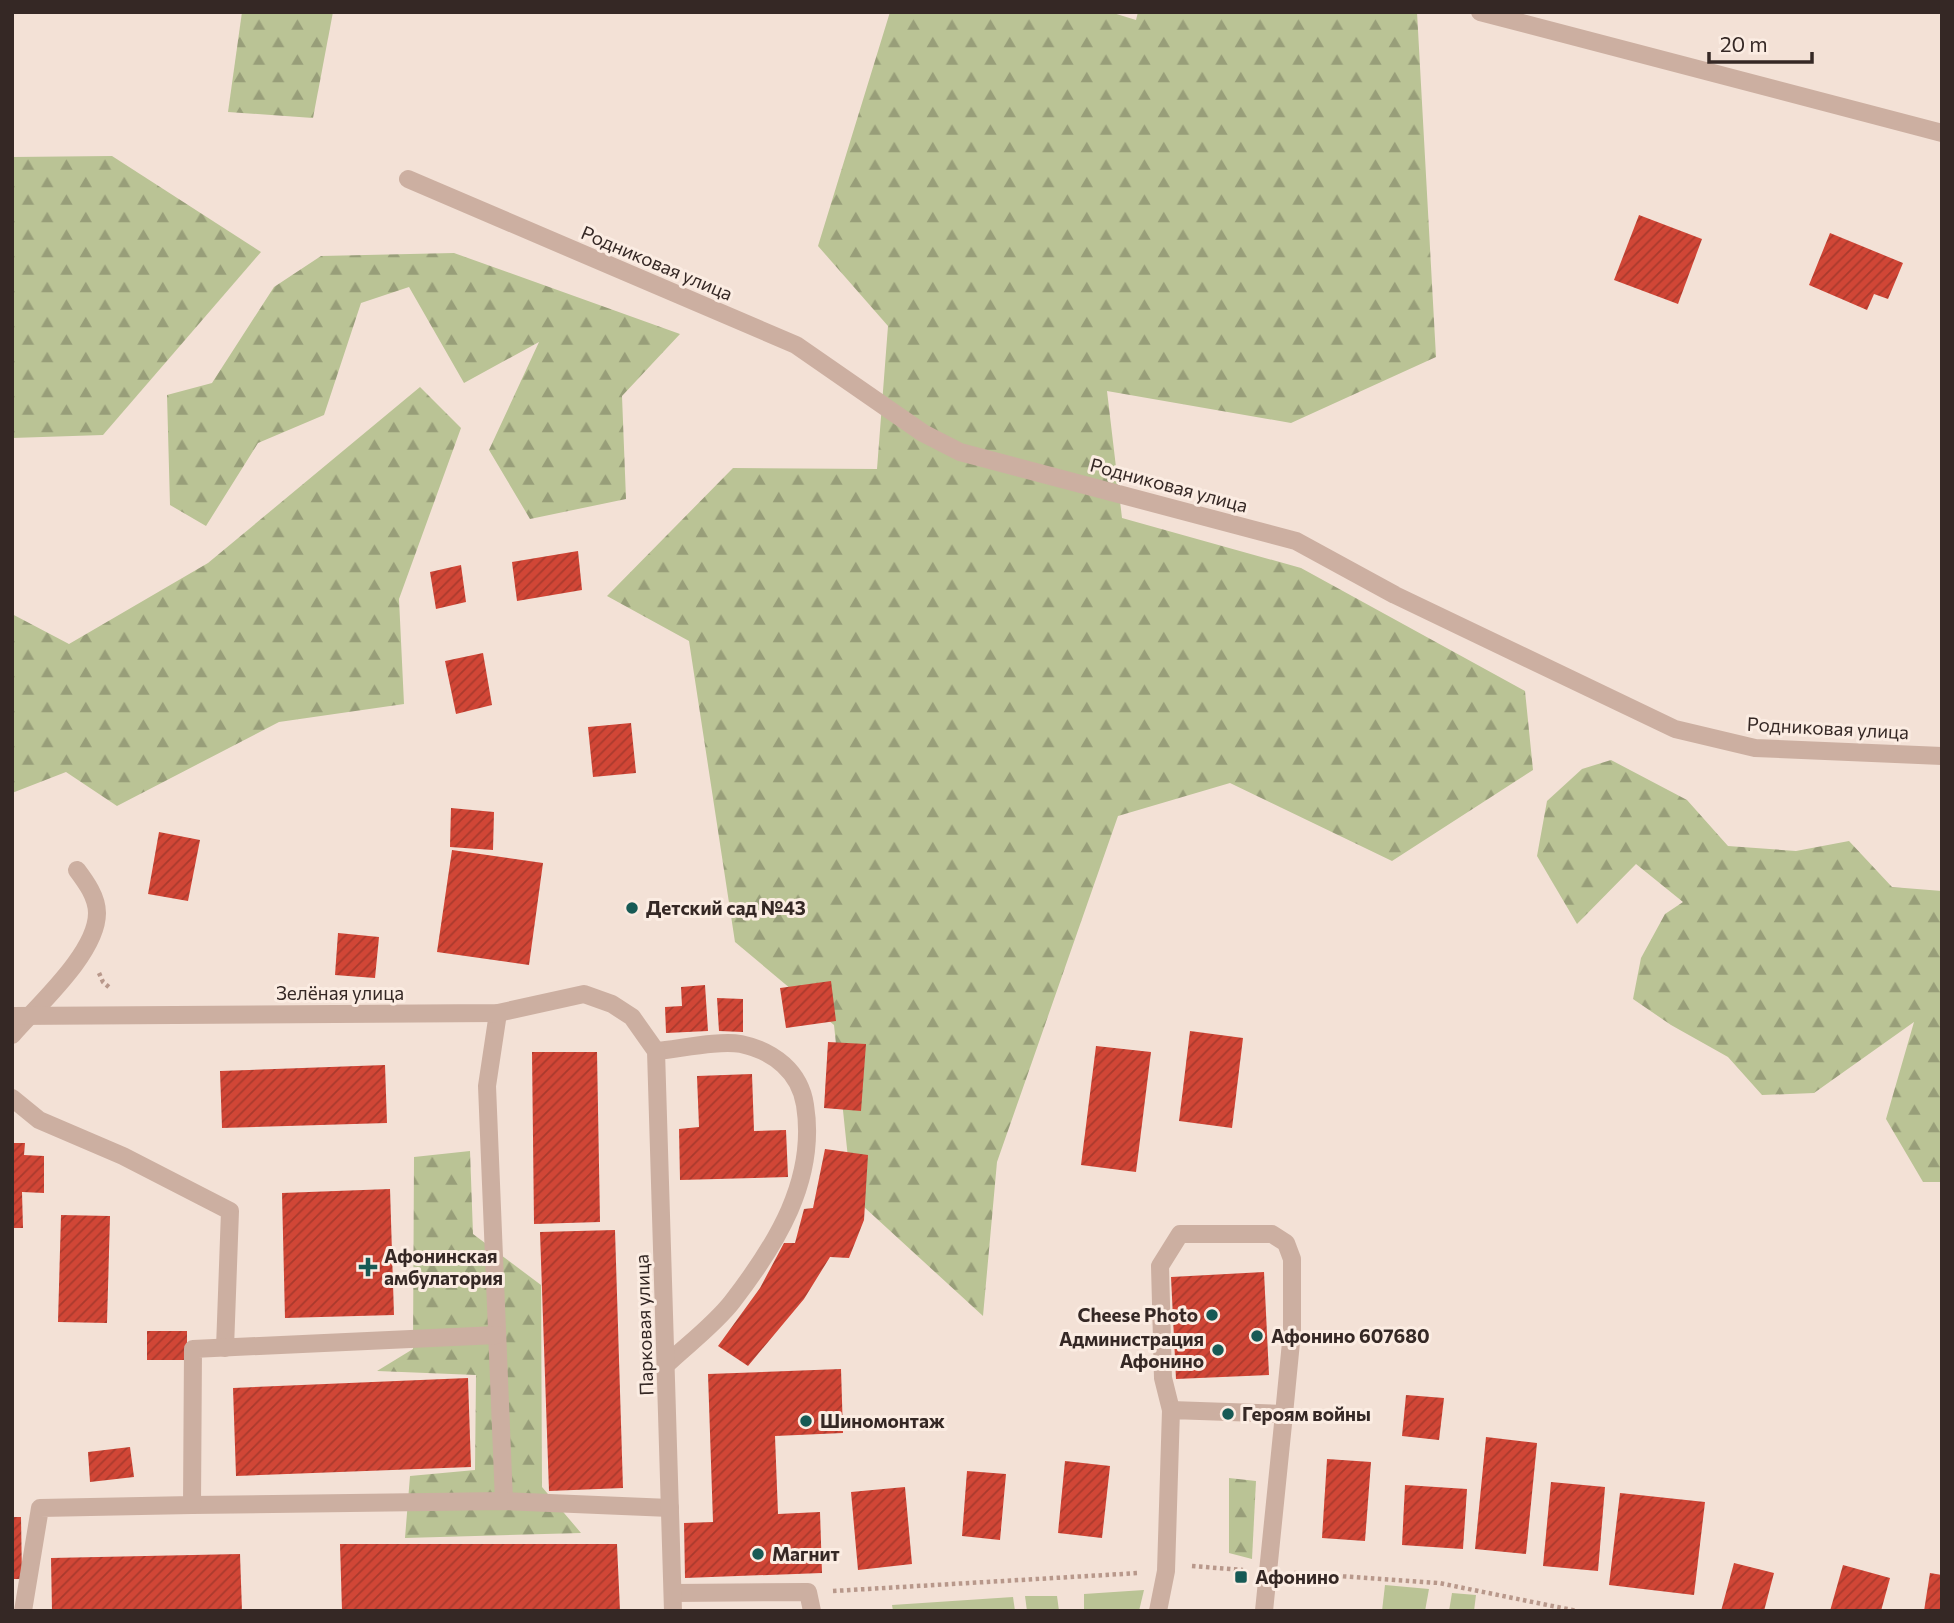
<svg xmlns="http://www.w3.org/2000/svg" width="1954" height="1623" font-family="Commissioner,sans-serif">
  <defs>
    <pattern id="forest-firs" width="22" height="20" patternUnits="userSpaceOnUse" patternTransform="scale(1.75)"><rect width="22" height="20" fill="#bac395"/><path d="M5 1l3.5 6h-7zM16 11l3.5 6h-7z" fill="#989e79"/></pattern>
    <pattern id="building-hatch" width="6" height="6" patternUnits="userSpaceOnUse" patternTransform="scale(1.75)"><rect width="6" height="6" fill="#d14636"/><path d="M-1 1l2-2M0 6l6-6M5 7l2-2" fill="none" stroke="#aa3a2d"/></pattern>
  </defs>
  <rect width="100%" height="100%" fill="#f3e1d6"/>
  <g fill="#bac395">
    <polygon points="1385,1585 1429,1589 1425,1611 1382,1611"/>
    <polygon points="1144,1590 1139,1611 1084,1611 1084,1594"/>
    <polygon points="1452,1593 1476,1595 1474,1611 1449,1611"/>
    <polygon points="1025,1596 1057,1596 1059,1611 1027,1611"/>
    <polygon points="1013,1597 1015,1611 893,1611 892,1605"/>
  </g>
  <g fill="url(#forest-firs)">
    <polygon points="242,12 333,12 313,118 228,112"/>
    <polygon points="890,12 1110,12 1136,20 1138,12 1417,12 1436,357 1291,423 1107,391 1122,518 1301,568 1525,691 1533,770 1392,861 1230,783 1118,816 997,1162 983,1316 852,1196 834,1025 735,942 689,641 607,596 733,468 877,469 888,326 818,246"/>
    <polygon points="112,156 261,252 103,435 12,438 12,157"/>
    <polygon points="454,253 680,334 622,396 626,499 530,519 489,450 539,342 464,383 409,287 361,303 324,415 258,443 206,526 170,505 167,395 212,383 274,287 321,256"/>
    <polygon points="420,387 461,428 399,599 404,704 279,722 117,806 66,772 12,793 12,614 69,644 208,563"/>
    <polygon points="1611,760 1687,800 1728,846 1796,851 1849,841 1892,887 1942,891 1942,1182 1923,1182 1886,1119 1914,1022 1814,1093 1762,1095 1728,1057 1671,1025 1633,999 1641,958 1665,914 1683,902 1636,864 1577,924 1537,856 1547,801 1582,769"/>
    <polygon points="470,1151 473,1234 541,1285 542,1487 581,1533 405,1538 410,1476 475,1470 476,1375 377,1371 413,1349 414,1157"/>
    <polygon points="1229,1478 1256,1481 1252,1559 1229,1553"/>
  </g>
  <g fill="url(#building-hatch)">
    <polygon points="1639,215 1702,239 1678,304 1614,280"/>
    <polygon points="1830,233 1903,263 1888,299 1874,294 1867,310 1809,285"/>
    <polygon points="578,551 582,590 517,601 512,562"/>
    <polygon points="461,565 466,602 436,609 430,572"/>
    <polygon points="483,653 492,705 456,714 445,661"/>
    <polygon points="631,723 636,773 593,777 588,727"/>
    <polygon points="451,808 494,812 493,850 450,847"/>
    <polygon points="159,832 200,840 188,901 148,894"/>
    <polygon points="452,850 543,863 529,965 437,952"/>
    <polygon points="338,933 379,937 375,978 335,975"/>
    <polygon points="831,981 836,1021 786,1028 780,988"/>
    <polygon points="705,985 708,1031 666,1033 665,1007 682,1006 681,987"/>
    <polygon points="717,998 743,999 743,1032 719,1031"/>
    <polygon points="1190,1031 1243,1038 1232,1128 1179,1121"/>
    <polygon points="828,1042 866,1044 861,1111 824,1108"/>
    <polygon points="1096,1046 1151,1052 1136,1172 1081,1165"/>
    <polygon points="532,1052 597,1052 600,1222 534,1224"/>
    <polygon points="385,1065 387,1123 222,1128 220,1071"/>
    <polygon points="752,1074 754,1131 786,1130 788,1177 680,1180 679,1129 699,1127 697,1076"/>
    <polygon points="12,1143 25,1143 24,1155 44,1156 44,1193 22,1192 23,1228 12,1228"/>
    <polygon points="825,1149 868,1155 864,1220 849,1258 830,1257 804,1299 748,1366 718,1346 760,1288 784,1243 795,1243 804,1209 813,1208"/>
    <polygon points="390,1189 394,1315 285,1318 282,1193"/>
    <polygon points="61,1215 110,1216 107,1323 58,1322"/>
    <polygon points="615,1230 623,1488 549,1491 540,1232"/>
    <polygon points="1264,1272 1269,1375 1176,1379 1171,1277"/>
    <rect x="147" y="1331" width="40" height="29"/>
    <polygon points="841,1369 843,1433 775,1436 778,1514 820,1512 822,1573 685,1578 684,1523 713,1522 708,1374"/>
    <polygon points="468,1378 471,1467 236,1476 233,1388"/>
    <polygon points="1406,1395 1444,1398 1439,1440 1402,1436"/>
    <polygon points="1486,1437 1537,1443 1526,1554 1475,1549"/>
    <polygon points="130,1447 134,1477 90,1482 88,1452"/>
    <polygon points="1327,1459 1371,1462 1365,1541 1322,1538"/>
    <polygon points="1065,1461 1110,1466 1102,1538 1058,1533"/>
    <polygon points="967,1471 1006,1474 1000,1540 962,1536"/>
    <polygon points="1551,1482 1605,1487 1598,1571 1543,1566"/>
    <polygon points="1405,1485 1467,1489 1463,1549 1402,1545"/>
    <polygon points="905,1487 912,1564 858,1570 851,1492"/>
    <polygon points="1620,1493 1705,1502 1694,1595 1609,1585"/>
    <polygon points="12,1517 21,1517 22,1579 12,1579"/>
    <polygon points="340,1544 617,1544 620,1611 342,1611"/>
    <polygon points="240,1554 242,1611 52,1611 51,1558"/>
    <polygon points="1734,1563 1774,1573 1764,1611 1721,1611"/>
    <polygon points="1843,1565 1890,1578 1881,1611 1830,1611"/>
    <polygon points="1930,1573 1942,1575 1942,1611 1924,1611"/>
  </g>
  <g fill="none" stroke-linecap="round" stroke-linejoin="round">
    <g stroke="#b8988b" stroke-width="4.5" stroke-dasharray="3.5 3.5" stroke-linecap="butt">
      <polyline points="99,973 103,982 110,988"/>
      <polyline points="1192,1566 1243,1570"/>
      <polyline points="1294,1573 1439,1583 1577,1611"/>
      <polyline points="833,1591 1139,1573"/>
    </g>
    <g stroke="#ccafa1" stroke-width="18">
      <polyline points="498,1013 487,1086 504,1501"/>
      <path d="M12 1035C38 1005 97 953 97 913 97 897 86 882 77 870"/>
      <path d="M656 1051C679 1049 719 1040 741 1044 774 1051 800 1072 805 1105 817 1180 776 1245 732 1302 714 1325 687 1345 666 1365"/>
      <polyline points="12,1098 39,1120 123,1156 230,1211 225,1348"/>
      <polyline points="1171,1410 1163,1378 1160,1266 1180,1234 1272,1234 1286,1243 1292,1259 1292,1332 1284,1414"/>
      <polyline points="192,1505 504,1501 670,1508"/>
      <polyline points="673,1593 808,1592 812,1611"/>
      <polyline points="23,1611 40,1508 192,1505 193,1349 497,1335"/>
      <polyline points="1158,1611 1166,1571 1171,1410 1284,1414 1264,1611"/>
    </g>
    <g stroke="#ccafa1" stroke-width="18">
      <polyline points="1480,12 1942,133"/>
      <polyline points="408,179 796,345 923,433 960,452 1296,541 1395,595 1675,729 1755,748 1942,756"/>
      <polyline points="12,1016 498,1013 584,994 612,1004 632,1017 656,1051 673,1611"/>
    </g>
  </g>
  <g fill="#175a55" stroke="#fbece2" stroke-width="2.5">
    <circle cx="632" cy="908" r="7"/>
    <path d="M364.5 1256.5h7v7h7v7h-7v7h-7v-7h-7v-7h7z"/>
    <circle cx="1212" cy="1315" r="7"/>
    <circle cx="1257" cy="1336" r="7"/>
    <circle cx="1218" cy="1350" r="7"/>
    <circle cx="1228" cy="1414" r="7"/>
    <circle cx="806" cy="1421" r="7"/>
    <circle cx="758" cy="1554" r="7"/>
    <rect x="1234" y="1570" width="14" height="14" rx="3.5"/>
  </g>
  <g text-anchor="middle" stroke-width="6" stroke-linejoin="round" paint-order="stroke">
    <g font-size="19" fill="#352825" stroke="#fbece2">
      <text transform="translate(657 263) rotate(23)" y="7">Родниковая улица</text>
      <text transform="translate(1169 485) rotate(15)" y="7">Родниковая улица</text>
      <text transform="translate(1828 728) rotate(3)" y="7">Родниковая улица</text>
      <text x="340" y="1000">Зелёная улица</text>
      <text transform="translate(644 1325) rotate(-92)" y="7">Парковая улица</text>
    </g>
    <g font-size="19" font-weight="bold" fill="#352825" stroke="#fbece2" text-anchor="start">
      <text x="646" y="915">Детский сад №43</text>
      <text x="384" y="1263">Афонинская<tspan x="384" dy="22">амбулатория</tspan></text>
      <text x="1198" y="1322" text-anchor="end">Cheese Photo</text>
      <text x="1271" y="1343">Афонино 607680</text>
      <text x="1204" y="1346" text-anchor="end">Администрация<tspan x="1204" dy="22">Афонино</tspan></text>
      <text x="1242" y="1421">Героям войны</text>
      <text x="820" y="1428">Шиномонтаж</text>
      <text x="772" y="1561">Магнит</text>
      <text x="1255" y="1584">Афонино</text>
    </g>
  </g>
  <rect width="1954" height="1623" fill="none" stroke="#352825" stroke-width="28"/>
  <path d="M1709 52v10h103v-10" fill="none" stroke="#352825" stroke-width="3.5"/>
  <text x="1720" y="52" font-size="21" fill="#352825" stroke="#fbece2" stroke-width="5" paint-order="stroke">20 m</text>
</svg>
